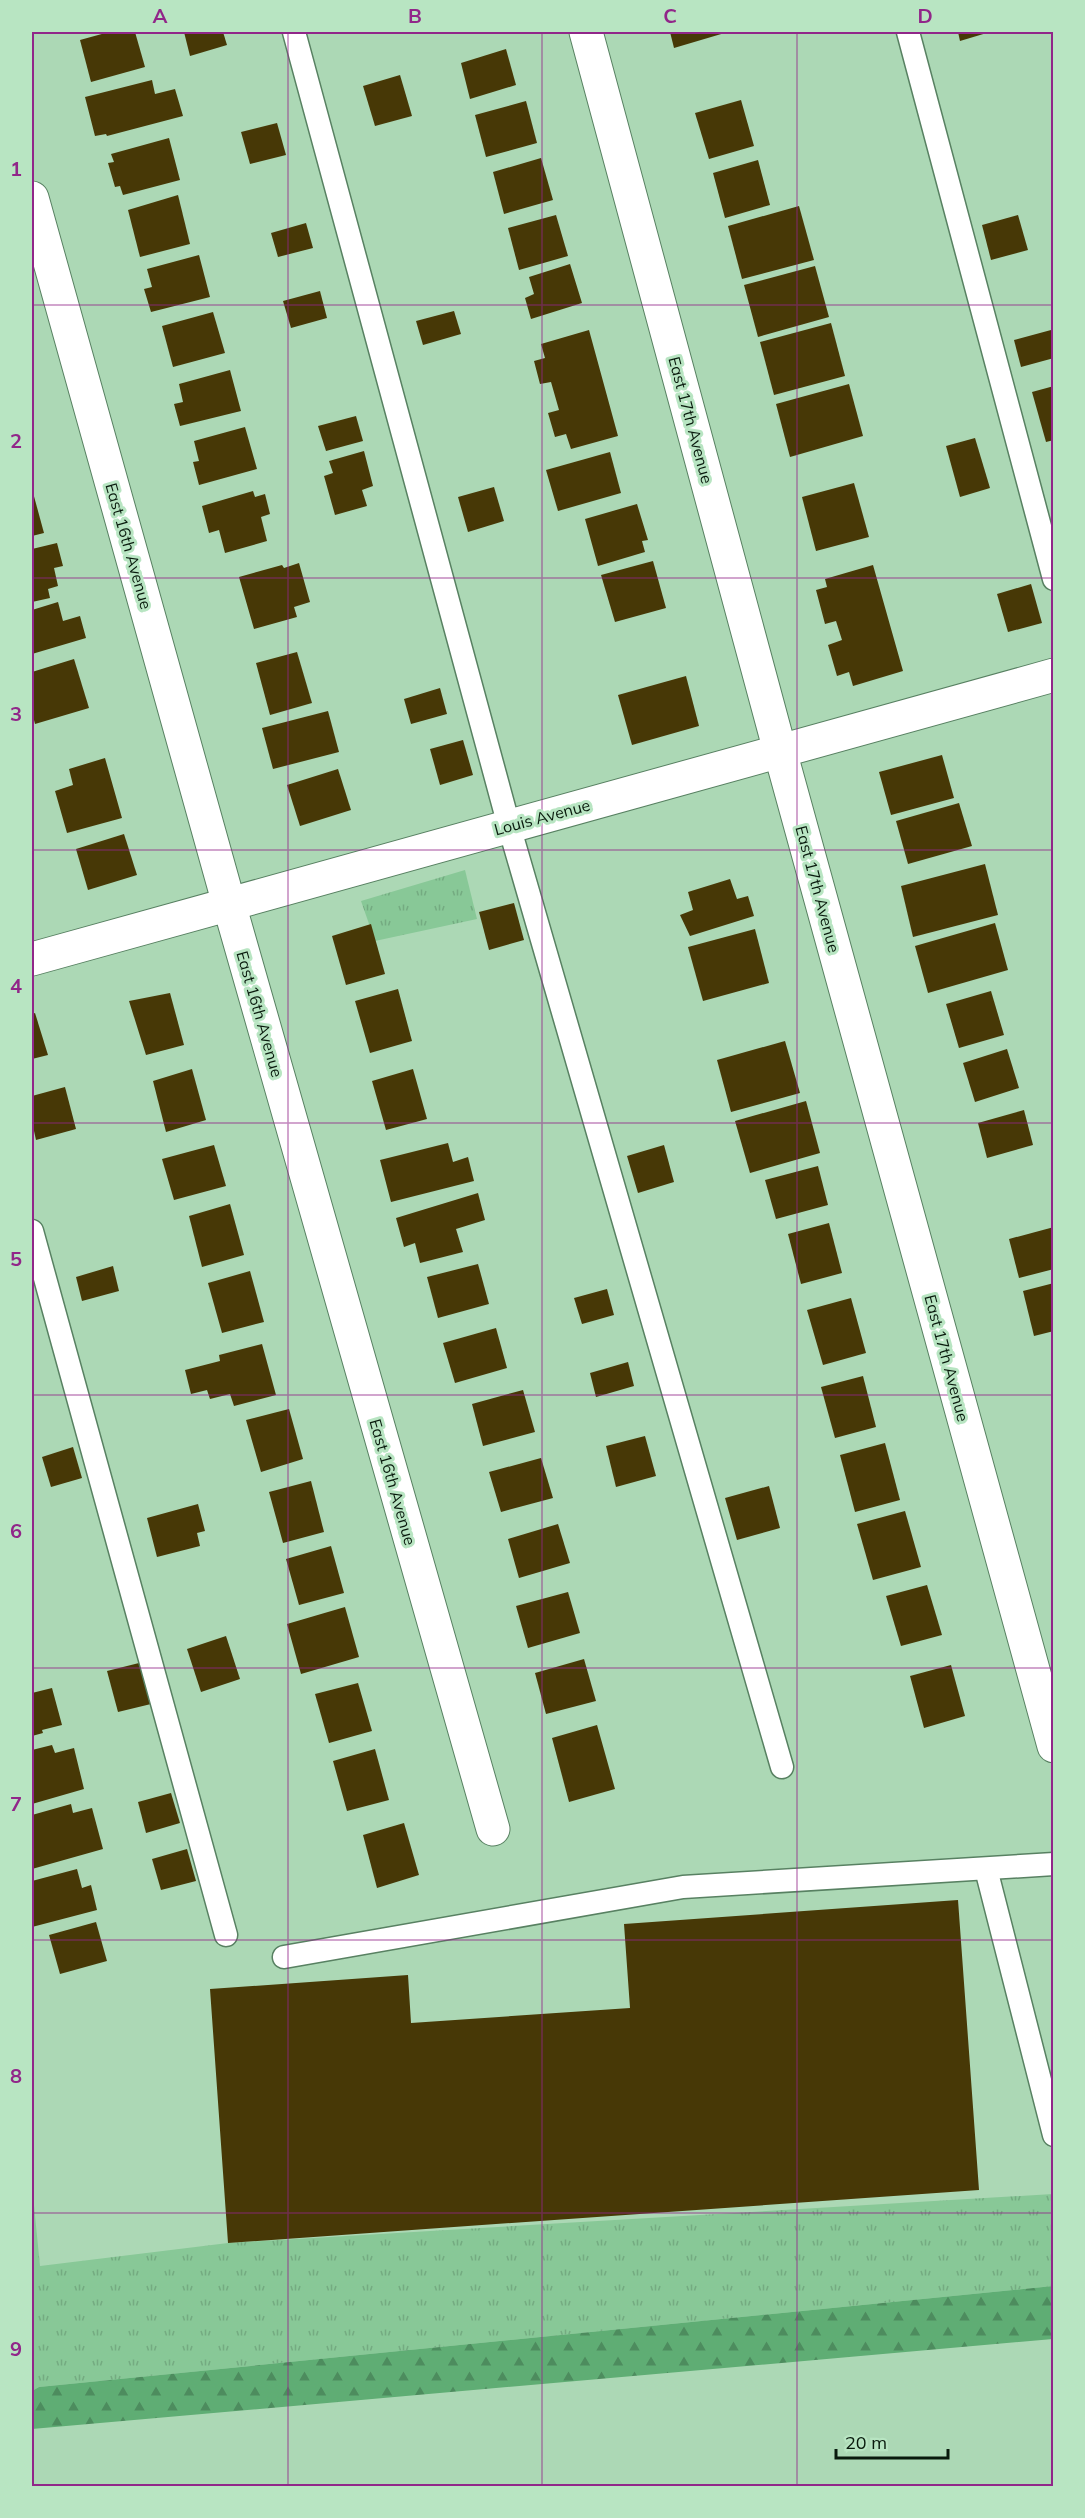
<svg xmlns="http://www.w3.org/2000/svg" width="1085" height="2518" font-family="Mulish,sans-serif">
  <defs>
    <pattern id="grass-tufts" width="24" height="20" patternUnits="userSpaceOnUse" patternTransform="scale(1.5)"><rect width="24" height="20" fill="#88c897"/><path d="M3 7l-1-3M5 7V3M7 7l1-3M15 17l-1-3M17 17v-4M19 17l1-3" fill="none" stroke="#74ab81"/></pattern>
    <pattern id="forest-firs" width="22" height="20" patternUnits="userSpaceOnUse" patternTransform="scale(1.5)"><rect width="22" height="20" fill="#5fad74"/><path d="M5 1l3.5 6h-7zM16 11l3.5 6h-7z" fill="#4d8c5e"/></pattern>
  </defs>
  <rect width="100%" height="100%" fill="#acd8b5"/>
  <g fill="url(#grass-tufts)">
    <polygon points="465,870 477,919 375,941 361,901"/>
    <polygon points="32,2185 40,2266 228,2243 1053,2194 1053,2286 39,2387 32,2391"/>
  </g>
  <polygon fill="url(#forest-firs)" points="1053,2286 1053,2339 32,2429 32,2391 39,2387"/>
  <g fill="#473806">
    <polygon points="109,32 135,32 145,67 91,82 80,40"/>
    <polygon points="184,32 223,32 227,45 190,56"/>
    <polygon points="670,32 728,32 674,48"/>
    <polygon points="958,32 990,32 960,41"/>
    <polygon points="506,49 516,85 470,99 461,63"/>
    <polygon points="400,75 412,116 375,126 363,86"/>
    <polygon points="152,80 155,94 175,89 183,116 107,136 106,134 95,136 85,97"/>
    <polygon points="741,100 754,146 709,159 695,113"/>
    <polygon points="526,101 537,143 486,157 475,115"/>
    <polygon points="277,123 286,155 250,164 241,132"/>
    <polygon points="169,138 180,180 123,195 120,186 115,187 108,163 114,162 111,154"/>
    <polygon points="541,158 553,200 504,214 493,172"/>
    <polygon points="758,160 770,205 725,218 713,173"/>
    <polygon points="178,195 190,244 140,257 128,210"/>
    <polygon points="799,206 814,260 742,279 728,226"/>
    <polygon points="556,215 568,256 519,270 508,228"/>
    <polygon points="1018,215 1028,250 991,260 982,225"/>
    <polygon points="306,223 313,248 278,257 271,233"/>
    <polygon points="199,255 210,297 151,312 144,289 152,287 147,269"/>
    <polygon points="570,264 582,303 531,319 525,298 534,294 529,277"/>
    <polygon points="815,266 829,317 758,337 744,285"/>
    <polygon points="320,291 327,318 291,328 283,301"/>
    <polygon points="454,311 461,334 423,345 416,321"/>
    <polygon points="213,312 225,353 173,367 162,326"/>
    <polygon points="831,323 845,376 774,395 760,342"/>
    <polygon points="589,330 618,436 571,449 566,434 555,437 548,413 559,410 551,382 540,384 534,361 545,358 541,344"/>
    <polygon points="1051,330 1054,340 1054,358 1021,367 1014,340"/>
    <polygon points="230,370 241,411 180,426 174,404 183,402 179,384"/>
    <polygon points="849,384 863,436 790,457 776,404"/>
    <polygon points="1054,386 1054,440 1046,442 1032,392"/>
    <polygon points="356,416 363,441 326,451 318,426"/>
    <polygon points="245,427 257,469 199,485 193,462 199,461 194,441"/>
    <polygon points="975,438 990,488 960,497 946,446"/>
    <polygon points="364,451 373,486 362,490 367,506 335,515 324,476 333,473 329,461"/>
    <polygon points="610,452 621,493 558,511 546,470"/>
    <polygon points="854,483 869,537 816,551 802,497"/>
    <polygon points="494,487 504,521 468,532 458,497"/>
    <polygon points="32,489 44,533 32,536"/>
    <polygon points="253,491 255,497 265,494 270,514 261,517 267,541 225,553 219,530 209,533 202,506"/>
    <polygon points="637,504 648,540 642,541 645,552 598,566 585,519"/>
    <polygon points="57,543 63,566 54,568 58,586 48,589 50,598 32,602 32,549"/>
    <polygon points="653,561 666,608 615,622 601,575"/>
    <polygon points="299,563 310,602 294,607 297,617 254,629 239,577 282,565 284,568"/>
    <polygon points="873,565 903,671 853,686 849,672 837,676 828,645 842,640 836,621 825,624 816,590 827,587 825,579"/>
    <polygon points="1031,584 1042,623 1008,632 997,594"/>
    <polygon points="58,602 63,621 80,616 86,638 32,654 32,610"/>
    <polygon points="297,652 312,703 270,715 256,663"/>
    <polygon points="74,659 89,708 35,724 32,712 32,672"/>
    <polygon points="686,676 699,726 632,745 618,695"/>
    <polygon points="440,688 447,714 411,724 404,699"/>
    <polygon points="328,711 339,752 273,769 262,728"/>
    <polygon points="463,740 473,775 440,785 430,749"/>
    <polygon points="942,755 954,798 891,815 879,772"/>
    <polygon points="105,758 122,818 67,833 55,791 73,785 69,769"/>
    <polygon points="338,769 351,810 300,826 287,785"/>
    <polygon points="959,803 972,846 908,864 896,821"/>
    <polygon points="124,834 137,875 88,890 76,849"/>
    <polygon points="985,864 998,915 913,937 901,886"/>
    <polygon points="730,879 737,899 748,896 754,916 690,936 680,915 693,910 688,892"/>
    <polygon points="514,903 524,940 489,950 479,912"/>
    <polygon points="995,923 1008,970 928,993 915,946"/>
    <polygon points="371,924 385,974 346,985 332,936"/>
    <polygon points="755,929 769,983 703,1001 688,947"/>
    <polygon points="398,989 412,1041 370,1053 355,1001"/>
    <polygon points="991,991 1004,1035 959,1048 946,1004"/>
    <polygon points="170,993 184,1045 146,1055 129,1001"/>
    <polygon points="35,1013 48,1055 32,1059 32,1014"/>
    <polygon points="785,1041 800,1093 731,1112 717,1060"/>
    <polygon points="1007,1049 1019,1088 975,1102 963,1063"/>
    <polygon points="192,1069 206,1120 166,1132 153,1081"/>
    <polygon points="413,1069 427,1119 386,1130 372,1081"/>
    <polygon points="65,1087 76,1129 36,1140 32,1122 32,1096"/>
    <polygon points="806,1101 820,1153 750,1173 735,1121"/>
    <polygon points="1024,1110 1033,1145 987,1158 978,1123"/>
    <polygon points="448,1143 453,1162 468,1157 474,1181 391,1202 380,1160"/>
    <polygon points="214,1145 226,1186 174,1200 162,1159"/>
    <polygon points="664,1145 674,1182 638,1193 627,1156"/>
    <polygon points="818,1166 828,1205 776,1219 765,1180"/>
    <polygon points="478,1193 485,1220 456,1229 463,1252 420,1263 415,1243 404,1247 396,1218"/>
    <polygon points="230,1204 244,1255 202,1267 189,1216"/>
    <polygon points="829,1223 842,1273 801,1284 788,1234"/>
    <polygon points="1054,1227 1054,1269 1019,1278 1009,1239"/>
    <polygon points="478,1264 489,1304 438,1318 427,1277"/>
    <polygon points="113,1266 119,1291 82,1301 76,1277"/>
    <polygon points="250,1271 264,1322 222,1333 208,1283"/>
    <polygon points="1054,1283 1054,1331 1034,1336 1023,1291"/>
    <polygon points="607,1289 614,1315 582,1324 574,1298"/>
    <polygon points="851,1298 866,1353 823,1365 807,1310"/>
    <polygon points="496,1328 507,1368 455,1383 443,1343"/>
    <polygon points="262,1344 276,1395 234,1406 230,1394 210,1399 207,1390 191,1394 185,1370 220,1361 219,1355"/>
    <polygon points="628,1362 634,1386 596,1397 590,1373"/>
    <polygon points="863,1376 876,1427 835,1438 821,1387"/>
    <polygon points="523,1390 535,1432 483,1446 472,1404"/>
    <polygon points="289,1409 303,1459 261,1472 246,1420"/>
    <polygon points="645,1436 656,1476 616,1487 606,1446"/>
    <polygon points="885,1443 900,1500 855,1512 840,1455"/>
    <polygon points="73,1447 82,1478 51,1487 42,1457"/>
    <polygon points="541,1458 553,1498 501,1512 489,1472"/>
    <polygon points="311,1481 324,1532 283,1543 269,1492"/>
    <polygon points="769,1486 780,1528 737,1540 725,1498"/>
    <polygon points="198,1504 205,1531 197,1533 200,1546 157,1557 147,1518"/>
    <polygon points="905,1511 921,1567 873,1580 857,1524"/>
    <polygon points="558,1524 570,1563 519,1578 508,1539"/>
    <polygon points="331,1546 344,1593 299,1605 286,1559"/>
    <polygon points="927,1585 942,1635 901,1646 886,1596"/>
    <polygon points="568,1592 580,1633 528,1648 516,1606"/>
    <polygon points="345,1607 359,1657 301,1674 287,1624"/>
    <polygon points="226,1636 240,1679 201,1692 187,1649"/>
    <polygon points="584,1659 596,1701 546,1714 535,1673"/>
    <polygon points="139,1663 151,1704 118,1712 107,1671"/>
    <polygon points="951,1665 965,1716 924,1728 910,1676"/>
    <polygon points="358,1683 372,1731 329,1743 315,1694"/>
    <polygon points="52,1688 62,1725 42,1730 43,1733 32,1736 32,1693"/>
    <polygon points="597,1725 615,1789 569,1802 552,1738"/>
    <polygon points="52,1745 55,1753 74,1748 84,1789 32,1804 32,1750"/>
    <polygon points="375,1749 389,1800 347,1811 333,1761"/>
    <polygon points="171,1793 180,1823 146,1833 138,1802"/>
    <polygon points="71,1804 73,1813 92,1808 103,1849 32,1869 32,1815"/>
    <polygon points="404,1823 419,1875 377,1888 363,1835"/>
    <polygon points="187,1849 196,1881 161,1890 152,1859"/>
    <polygon points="77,1869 82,1888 91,1885 97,1910 32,1927 32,1881"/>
    <polygon points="958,1900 979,2190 228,2243 210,1989 408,1975 411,2023 630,2008 624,1924"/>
    <polygon points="96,1922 107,1961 60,1974 49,1935"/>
  </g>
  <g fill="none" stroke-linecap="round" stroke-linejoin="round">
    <defs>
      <g id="lane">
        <polyline points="294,32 509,826 782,1767"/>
        <polyline points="908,32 1054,579"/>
        <polyline points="32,1231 226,1935"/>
        <polyline points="986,1869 1054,2135"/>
        <polyline points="284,1957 683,1887 1054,1864"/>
      </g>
      <g id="street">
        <polyline points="32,198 229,904 493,1829"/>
        <polyline points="32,959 1054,675"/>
      </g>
      <polyline id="secondary" points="586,32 780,751 1054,1746"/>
    </defs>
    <use href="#lane" stroke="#588162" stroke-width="25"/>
    <use href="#street" stroke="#588162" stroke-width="35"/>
    <use href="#secondary" stroke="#588162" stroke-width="35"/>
    <use href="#lane" stroke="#fff" stroke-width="22"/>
    <use href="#street" stroke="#fff" stroke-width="33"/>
    <use href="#secondary" stroke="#fff" stroke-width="33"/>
  </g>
  <path fill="none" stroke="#912689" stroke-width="1.5" stroke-opacity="0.55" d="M288 32V2486M542 32V2486M797 32V2486M32 305H1054M32 578H1054M32 850H1054M32 1123H1054M32 1395H1054M32 1668H1054M32 1940H1054M32 2213H1054"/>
  <g text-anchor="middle" stroke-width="6" stroke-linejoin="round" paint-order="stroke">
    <g font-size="16" fill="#091a0d" stroke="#b8e5c2">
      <text transform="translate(691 420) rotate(75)" y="6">East 17th Avenue</text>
      <text transform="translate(129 546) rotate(74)" y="6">East 16th Avenue</text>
      <text transform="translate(542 817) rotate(-15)" y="6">Louis Avenue</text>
      <text transform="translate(818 889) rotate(75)" y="6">East 17th Avenue</text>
      <text transform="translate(260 1014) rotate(74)" y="6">East 16th Avenue</text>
      <text transform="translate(947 1358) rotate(75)" y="6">East 17th Avenue</text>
      <text transform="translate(393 1482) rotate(74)" y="6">East 16th Avenue</text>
    </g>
  </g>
  <rect width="1085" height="2518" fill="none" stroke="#b8e5c2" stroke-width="66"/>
  <path d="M836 2449v9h112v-9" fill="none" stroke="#091a0d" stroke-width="3"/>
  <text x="845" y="2449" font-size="18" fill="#091a0d" stroke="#b8e5c2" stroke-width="4.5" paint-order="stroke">20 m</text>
  <rect x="33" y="33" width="1019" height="2452" fill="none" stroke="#912689" stroke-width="2"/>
  <g font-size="20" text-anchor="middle" font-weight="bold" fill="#912689">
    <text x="160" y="23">A</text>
    <text x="415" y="23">B</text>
    <text x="670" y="23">C</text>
    <text x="925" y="23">D</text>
    <text x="16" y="176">1</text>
    <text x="16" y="448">2</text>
    <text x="16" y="721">3</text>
    <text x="16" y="993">4</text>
    <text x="16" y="1266">5</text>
    <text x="16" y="1538">6</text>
    <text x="16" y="1811">7</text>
    <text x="16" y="2083">8</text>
    <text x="16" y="2356">9</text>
  </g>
</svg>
